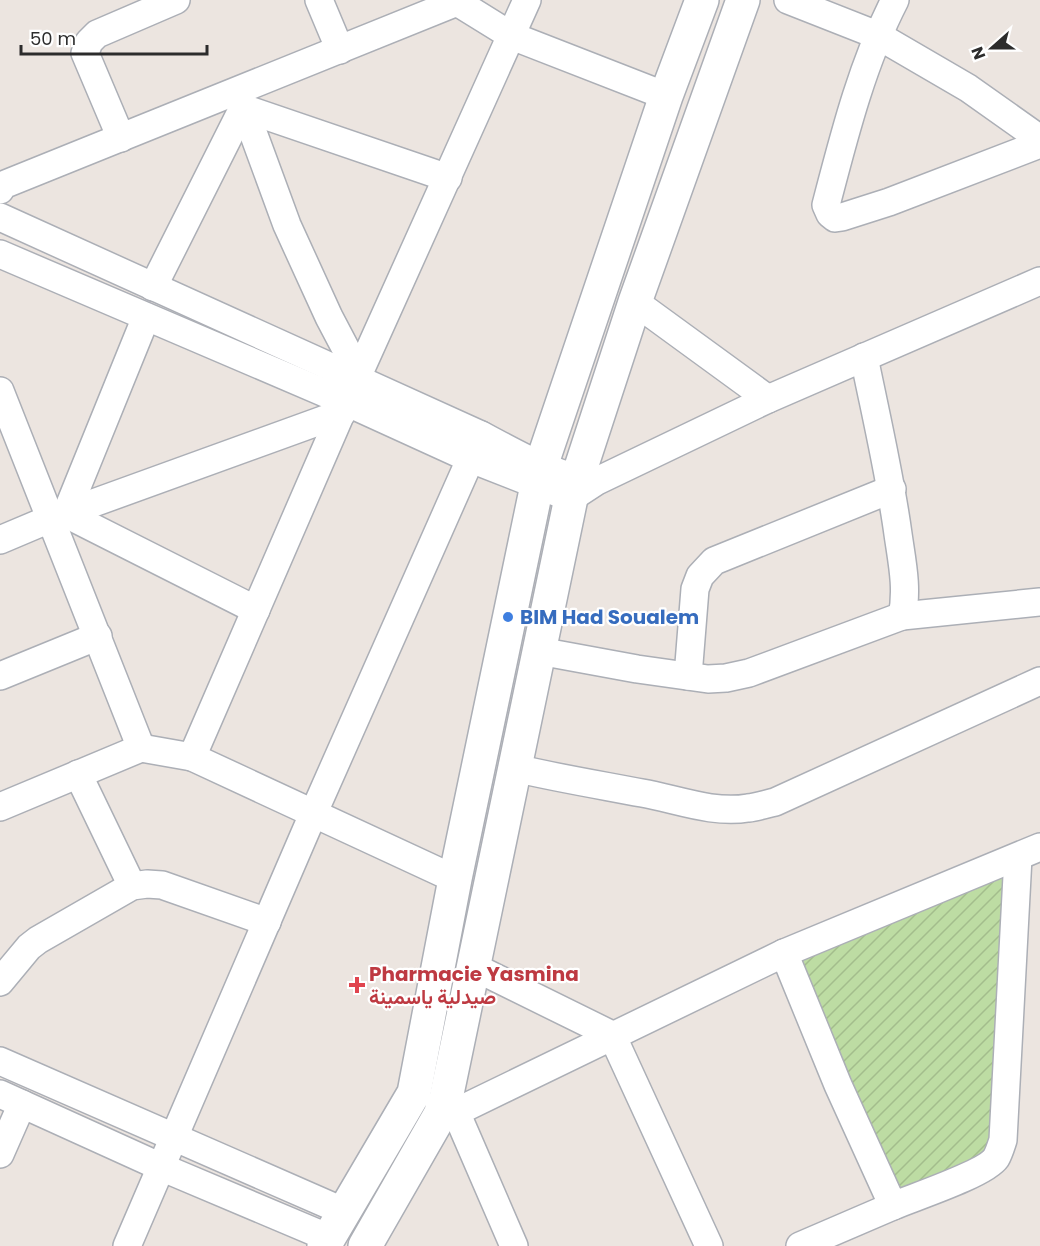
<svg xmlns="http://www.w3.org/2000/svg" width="1040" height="1246" font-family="Poppins,Vazirmatn,sans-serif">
  <defs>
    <pattern id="garden-furrows" width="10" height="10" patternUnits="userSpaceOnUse" patternTransform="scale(1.5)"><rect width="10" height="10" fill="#bddca3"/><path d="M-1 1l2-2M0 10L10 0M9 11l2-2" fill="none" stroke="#a3bd8c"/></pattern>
  </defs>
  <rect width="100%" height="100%" fill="#ece5e0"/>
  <polygon fill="url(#garden-furrows)" points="1018,857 995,1159 893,1206 784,953"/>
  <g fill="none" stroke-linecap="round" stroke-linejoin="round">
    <defs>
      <g id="street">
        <polyline points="319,0 340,50"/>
        <polyline points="788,0 877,35 968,88 1040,139"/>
        <path d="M895 0C862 64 844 136 826 205L830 214 835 218 842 217 889 202 1040 144"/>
        <polyline points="240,97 287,225 329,317 359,374"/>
        <polyline points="121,138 85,53 89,42 97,34 176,0"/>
        <polyline points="0,190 3,185 457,2 512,36 666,96"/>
        <path d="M0 217 481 435C518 454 554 477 596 481"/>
        <polyline points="0,254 346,402 471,459 571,498 597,481 768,399 1040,281"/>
        <polyline points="153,287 243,108 448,178"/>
        <polyline points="635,302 768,399"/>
        <polyline points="146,317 66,514 256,610"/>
        <polyline points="0,391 141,748"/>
        <polyline points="0,540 52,518 342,413"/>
        <polyline points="902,616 1040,602"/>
        <path d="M539 651 637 669 708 679 726 678 749 673 902 616C908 589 902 562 898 534 890 475 876 416 864 357"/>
        <polyline points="0,676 98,636"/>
        <polyline points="688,676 695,589 700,576 714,561 892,489"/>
        <polyline points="192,757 455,879"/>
        <path d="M515 768C557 778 600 785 642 793 676 799 713 814 748 808 757 807 766 804 775 802L1040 681"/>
        <polyline points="78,774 132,886"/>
        <polyline points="0,807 141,748 192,757 346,402 527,0"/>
        <path d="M784 953 838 1085 893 1206C914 1197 985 1174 996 1158 999 1153 1001 1146 1003 1140L1018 857"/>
        <polyline points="474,967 612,1035 709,1246"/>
        <polyline points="0,982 29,947 38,940 132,886 147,884 162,885 267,922"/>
        <polyline points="0,1061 345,1212"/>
        <polyline points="0,1094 161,1167 329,1238"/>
        <polyline points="439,1106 456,1112 514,1246"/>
        <polyline points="456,1112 784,953 1040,847"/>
        <polyline points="0,1154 22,1104"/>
        <polyline points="127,1246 314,812 481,435"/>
        <polyline points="800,1246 893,1206"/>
      </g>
      <g id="secondary">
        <polyline points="324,1246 414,1093 455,879 541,466 666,96 702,0"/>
        <polyline points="365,1246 444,1108 571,498 635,302 743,0"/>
      </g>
    </defs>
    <use href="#street" stroke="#acafb6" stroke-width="30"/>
    <use href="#secondary" stroke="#acafb6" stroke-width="36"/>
    <use href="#street" stroke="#fff" stroke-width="27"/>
    <use href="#secondary" stroke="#fff" stroke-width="33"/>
  </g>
  <circle fill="#3f7fe0" stroke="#fff" stroke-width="2" cx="508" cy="617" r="6"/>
  <path fill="#e0444e" stroke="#fff" stroke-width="2" d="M354 976h6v6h6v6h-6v6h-6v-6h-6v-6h6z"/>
  <g text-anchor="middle" stroke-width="4.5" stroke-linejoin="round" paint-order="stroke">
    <g font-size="20" font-weight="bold" fill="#366cbe" stroke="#fff" text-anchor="start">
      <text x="520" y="624">BIM Had Soualem</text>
    </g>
    <g font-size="20" font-weight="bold" fill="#be3a42" stroke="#fff" text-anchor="start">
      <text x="369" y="981">Pharmacie Yasmina<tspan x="369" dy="23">صيدلية ياسمينة</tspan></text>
    </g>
  </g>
  <g transform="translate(992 48) rotate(249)" stroke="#ffffff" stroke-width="4.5" paint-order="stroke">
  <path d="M0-4.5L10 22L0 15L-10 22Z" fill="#2c2c2c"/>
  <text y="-9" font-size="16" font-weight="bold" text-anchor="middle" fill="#2c2c2c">N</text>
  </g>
  <path d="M21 45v9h186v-9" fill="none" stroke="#2c2c2c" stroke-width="3"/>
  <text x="30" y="45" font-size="18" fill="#2c2c2c" stroke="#ffffff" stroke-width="4.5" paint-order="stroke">50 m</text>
</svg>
